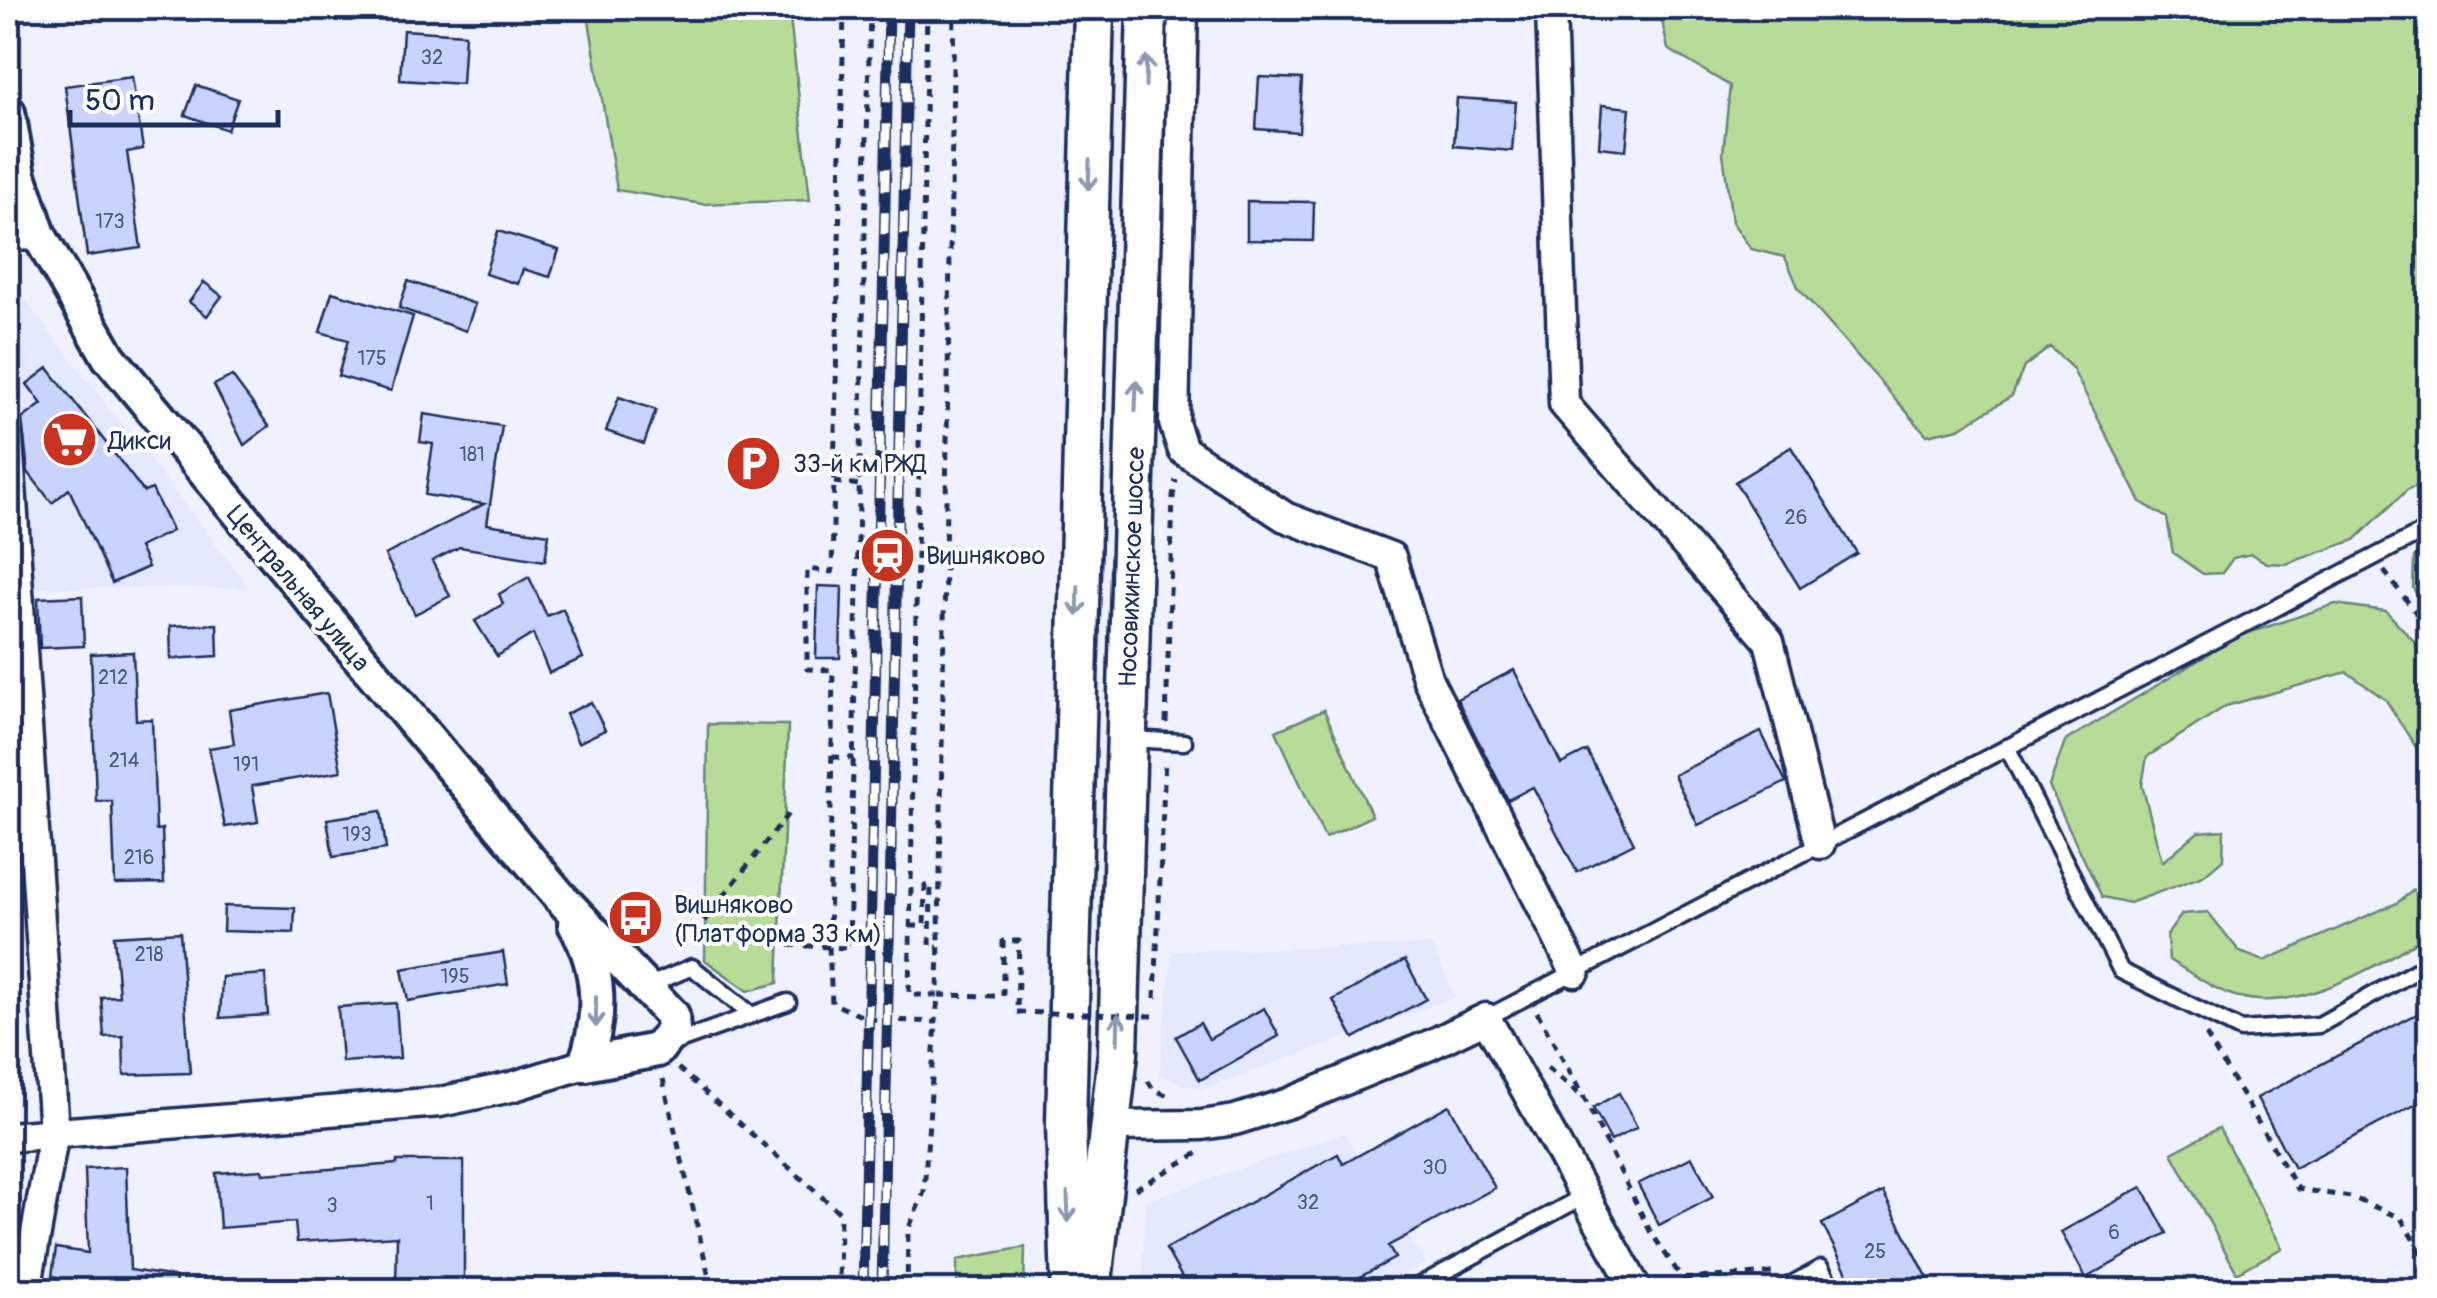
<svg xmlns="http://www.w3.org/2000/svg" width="2437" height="1298" font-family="Pangolin,sans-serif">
  <rect width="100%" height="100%" fill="#eff2fe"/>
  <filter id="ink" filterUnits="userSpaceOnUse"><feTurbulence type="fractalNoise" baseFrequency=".01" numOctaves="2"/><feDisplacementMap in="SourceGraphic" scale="20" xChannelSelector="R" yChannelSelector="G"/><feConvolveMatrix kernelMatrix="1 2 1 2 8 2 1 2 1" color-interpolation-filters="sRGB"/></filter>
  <g filter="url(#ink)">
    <g fill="#e4e9fd">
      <polygon points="15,287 250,588 28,588"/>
      <polygon points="1432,945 1455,997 1202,1090 1159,1076 1172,951"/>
      <polygon points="1344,1133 1426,1264 1372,1290 1142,1290 1145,1201"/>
    </g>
    <g fill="#b7dc97" stroke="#69867a" stroke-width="2.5">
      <polygon points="587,8 789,8 810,200 702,204 617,190"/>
      <polygon points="1662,8 2429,8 2429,482 2408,489 2355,540 2286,564 2267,563 2251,554 2233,558 2222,573 2203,574 2173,553 2167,518 2141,502 2072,368 2050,347 2024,367 2012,396 1959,428 1927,435 1799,289 1785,257 1751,249 1732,222 1723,153 1730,86 1668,49 1660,12"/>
      <polygon points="2429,546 2429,616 2413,588 2414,557"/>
      <polygon points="2335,604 2386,611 2423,651 2429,663 2429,768 2386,700 2347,672 2226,706 2147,757 2142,785 2162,862 2198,832 2224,830 2223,859 2203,876 2130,903 2102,897 2049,786 2065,741 2237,637"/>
      <polygon points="1324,710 1372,816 1325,838 1276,731"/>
      <polygon points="708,724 788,725 778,983 748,991 705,960"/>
      <path d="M2429 878V934C2377 965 2303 1013 2239 997 2216 992 2190 972 2169 960L2167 935 2182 914 2208 912 2240 952 2264 961 2397 903Z"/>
      <polygon points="2219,1128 2282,1248 2237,1273 2172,1153"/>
      <polygon points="1025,1247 1024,1290 957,1290 957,1260"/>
    </g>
    <g fill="#cad3fb" stroke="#1b2f5e" stroke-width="2.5">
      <polygon points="403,30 465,34 462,84 400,80"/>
      <polygon points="132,77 143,149 127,152 141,248 87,256 65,86"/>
      <polygon points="1259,77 1302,79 1299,132 1256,129"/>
      <polygon points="196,85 238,99 227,130 185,115"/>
      <polygon points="1457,98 1516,102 1512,151 1454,146"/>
      <polygon points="1602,105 1630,108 1626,150 1599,147"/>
      <polygon points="1247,201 1314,202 1313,241 1247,240"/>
      <polygon points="498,231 559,250 550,277 523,269 518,284 485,274"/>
      <polygon points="408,281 475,304 466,331 399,308"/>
      <polygon points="204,282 222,296 207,316 189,302"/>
      <polygon points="332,292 413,316 391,391 338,376 348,340 320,332"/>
      <polygon points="48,368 144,492 152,489 172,531 139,547 148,567 112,583 69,489 52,503 28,472 22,419 42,404 27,384"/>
      <polygon points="232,376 269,426 244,445 214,385"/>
      <polygon points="619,397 656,410 644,444 606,431"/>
      <polygon points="424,414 502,426 487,524 549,534 545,561 460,547 432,561 450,596 415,614 385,555 484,504 425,495 433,444 420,442"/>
      <polygon points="1791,447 1857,553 1800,588 1735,482"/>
      <polygon points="529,577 547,616 563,609 583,658 549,673 533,634 497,656 475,621 503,604 499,594"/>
      <polygon points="818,586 842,587 840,658 816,658"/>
      <polygon points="82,596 84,646 40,648 38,598"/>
      <polygon points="217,624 218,656 171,659 170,626"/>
      <polygon points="133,652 136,720 152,719 156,830 162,829 164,883 115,884 112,801 96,801 91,654"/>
      <polygon points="1514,670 1561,764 1587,751 1634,843 1577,872 1533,787 1508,800 1457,699"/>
      <polygon points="327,693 341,771 252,786 258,822 225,827 209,748 234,744 229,710"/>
      <polygon points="591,702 605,730 578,743 566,714"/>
      <polygon points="1761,732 1786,782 1698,825 1674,775"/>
      <polygon points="381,811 386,849 333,857 327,819"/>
      <polygon points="224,906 295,908 294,933 223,931"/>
      <polygon points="180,932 190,1073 124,1075 123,1036 104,1037 101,997 119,996 114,936"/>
      <polygon points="503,952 508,984 408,1001 402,969"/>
      <polygon points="1405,960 1426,999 1354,1038 1333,1000"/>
      <polygon points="265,974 268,1015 220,1018 222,977"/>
      <polygon points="396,1003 400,1058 342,1062 338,1007"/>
      <polygon points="2430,1007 2430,1097 2294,1168 2257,1098"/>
      <polygon points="1264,1008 1279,1036 1200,1080 1176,1037 1200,1023 1209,1039"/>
      <polygon points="1619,1093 1637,1127 1611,1141 1593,1108"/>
      <polygon points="1449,1105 1495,1188 1388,1246 1395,1258 1336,1290 1189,1290 1166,1249 1338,1154 1343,1164"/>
      <polygon points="1692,1157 1713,1197 1659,1225 1638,1184"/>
      <polygon points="397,1161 464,1161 464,1290 396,1290 397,1236 297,1242 295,1222 220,1228 216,1173 262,1170 263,1174 397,1164"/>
      <polygon points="126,1167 130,1270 176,1277 175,1290 55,1290 57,1277 52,1276 56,1248 88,1253 85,1169"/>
      <polygon points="2142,1187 2167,1233 2086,1278 2061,1232"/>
      <polygon points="1883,1192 1934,1290 1856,1290 1822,1224"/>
    </g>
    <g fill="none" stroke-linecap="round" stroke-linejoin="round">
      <defs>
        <g id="service">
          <polyline points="1130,739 1184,742"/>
          <polyline points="2007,747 2121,971 2241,1030 2319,1025 2430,963"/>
          <polyline points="648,986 692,967 752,1015"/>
          <polyline points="1486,1018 2430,528"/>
          <polyline points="671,1044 788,1002"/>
          <polyline points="2315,1288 2316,1290"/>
          <polyline points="1411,1290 1584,1196"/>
          <polyline points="1781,1290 1821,1268 1833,1290"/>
        </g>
        <g id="minor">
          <polyline points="1183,8 1174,423 1183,450 1285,517 1391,557 1428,680 1575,972"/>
          <polyline points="1551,8 1564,404 1769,641 1820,844"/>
          <polyline points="8,236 39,235"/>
          <polyline points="8,440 54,1132 26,1290"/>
          <polyline points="1109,1126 1202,1125 1235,1120 1289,1103 1430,1045 1486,1018 1637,1290"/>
          <polyline points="8,1137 440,1102 511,1087 585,1064"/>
        </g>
        <g id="tertiary">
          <polyline points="8,112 19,175 39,235 109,357 559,896 672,1015 673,1030 657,1050 585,1064"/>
          <path d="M575 924C601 968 602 1018 585 1064"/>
        </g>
        <g id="secondary">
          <polyline points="1071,1290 1066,1124 1094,8"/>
          <polyline points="1091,1290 1118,1053 1147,8"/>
        </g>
      </defs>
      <use href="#service" stroke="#1b2f5e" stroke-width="21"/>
      <use href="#minor" stroke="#1b2f5e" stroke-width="35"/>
      <use href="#tertiary" stroke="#1b2f5e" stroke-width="40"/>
      <use href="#secondary" stroke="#1b2f5e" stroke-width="45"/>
      <g stroke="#1b2f5e" stroke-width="5" stroke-dasharray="8 8" stroke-linecap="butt">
        <polyline points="844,8 832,572 807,569 807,669 833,670 829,947 832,1003 868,1019 936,1022 938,995 1003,996 1003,941 1019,941 1017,1012"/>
        <polyline points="927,8 909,995 938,995 954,8"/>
        <polyline points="834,482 860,485"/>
        <polyline points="2384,571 2430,631"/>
        <polyline points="1166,723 1173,496 1176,480"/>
        <polyline points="832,757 854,758"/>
        <polyline points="910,926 924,926 925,886 931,885 930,947 938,947"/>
        <polyline points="694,934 791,810"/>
        <polyline points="789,945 849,948 870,8"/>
        <polyline points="1155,998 1165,759"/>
        <polyline points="1537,1012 1584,1098 1650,1231 1690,1290"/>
        <polyline points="2206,1035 2298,1189 2351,1197 2401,1218 2430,1269"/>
        <polyline points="678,1068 840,1213 839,1290"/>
        <polyline points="1547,1068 1584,1098"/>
        <polyline points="663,1079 712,1290"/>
        <polyline points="1148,1081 1153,1089 1171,1097"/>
        <polyline points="1135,1189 1200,1152"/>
        <polyline points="1684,1279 1772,1273"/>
        <polyline points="907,1290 908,1230 924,1192 936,1022"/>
      </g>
      <use href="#service" stroke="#fff" stroke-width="14"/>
      <use href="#minor" stroke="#fff" stroke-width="28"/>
      <use href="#tertiary" stroke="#fff" stroke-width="32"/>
      <use href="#secondary" stroke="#fff" stroke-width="38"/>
      <defs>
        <g id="rail">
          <polyline points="863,1290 889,8"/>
          <polyline points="882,1290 908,8"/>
        </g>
      </defs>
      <use href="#rail" stroke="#1b2f5e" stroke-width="11"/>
      <use href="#rail" stroke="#fff" stroke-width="8" stroke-dasharray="22" stroke-linecap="butt"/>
      <polyline stroke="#1b2f5e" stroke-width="5" stroke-dasharray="8 8" stroke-linecap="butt" points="1017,1012 1153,1016"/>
    </g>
    <defs><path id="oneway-shaft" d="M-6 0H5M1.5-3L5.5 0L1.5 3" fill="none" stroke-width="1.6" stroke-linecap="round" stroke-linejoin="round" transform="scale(2.5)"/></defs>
    <g stroke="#8d97ae">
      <use href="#oneway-shaft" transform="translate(1146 71) rotate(-88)"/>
      <use href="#oneway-shaft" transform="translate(1089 175) rotate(92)"/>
      <use href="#oneway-shaft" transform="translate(1136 396) rotate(-88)"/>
      <use href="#oneway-shaft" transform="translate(1078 601) rotate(91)"/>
      <use href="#oneway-shaft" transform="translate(596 1012) rotate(90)"/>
      <use href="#oneway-shaft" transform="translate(1118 1029) rotate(-88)"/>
      <use href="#oneway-shaft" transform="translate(1068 1207) rotate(88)"/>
    </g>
  </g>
  <defs>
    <symbol id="supermarket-disc" viewBox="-11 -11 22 22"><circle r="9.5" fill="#c8321e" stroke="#fff"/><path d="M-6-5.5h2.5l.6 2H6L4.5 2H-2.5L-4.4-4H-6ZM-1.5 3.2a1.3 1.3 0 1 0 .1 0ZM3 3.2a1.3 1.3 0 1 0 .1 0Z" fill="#fff"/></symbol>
    <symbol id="parking-disc" viewBox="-11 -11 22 22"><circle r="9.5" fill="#c8321e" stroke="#fff"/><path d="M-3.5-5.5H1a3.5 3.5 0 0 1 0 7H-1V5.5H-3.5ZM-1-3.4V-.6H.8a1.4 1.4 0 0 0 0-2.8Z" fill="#fff"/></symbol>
    <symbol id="station-disc" viewBox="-11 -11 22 22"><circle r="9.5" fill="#c8321e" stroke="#fff"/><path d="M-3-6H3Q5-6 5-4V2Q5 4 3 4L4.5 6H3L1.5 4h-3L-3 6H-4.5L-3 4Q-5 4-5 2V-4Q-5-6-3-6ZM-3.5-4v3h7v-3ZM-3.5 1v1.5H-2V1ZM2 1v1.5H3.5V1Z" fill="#fff"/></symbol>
    <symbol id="bus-disc" viewBox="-11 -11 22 22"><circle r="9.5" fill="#c8321e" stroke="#fff"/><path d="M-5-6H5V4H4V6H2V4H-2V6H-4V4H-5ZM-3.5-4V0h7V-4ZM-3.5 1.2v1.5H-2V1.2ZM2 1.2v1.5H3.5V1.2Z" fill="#fff"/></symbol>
  </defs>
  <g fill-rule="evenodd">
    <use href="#supermarket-disc" x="38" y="408" width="63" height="63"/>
    <use href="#parking-disc" x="722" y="432" width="63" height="63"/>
    <use href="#station-disc" x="856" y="524" width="63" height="63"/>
    <use href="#bus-disc" x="604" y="886" width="63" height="63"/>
  </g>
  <g text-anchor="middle" stroke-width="8" stroke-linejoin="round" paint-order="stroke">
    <g font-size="20" fill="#475885">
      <text x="432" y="64">32</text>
      <text x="110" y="228">173</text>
      <text x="372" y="365">175</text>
      <text x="472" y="461">181</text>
      <text x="1796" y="524">26</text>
      <text x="113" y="684">212</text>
      <text x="124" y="767">214</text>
      <text x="246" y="771">191</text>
      <text x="357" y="841">193</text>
      <text x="139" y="864">216</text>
      <text x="149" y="961">218</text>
      <text x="455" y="983">195</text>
      <text x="1435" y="1174">30</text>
      <text x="1308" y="1209">32</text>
      <text x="430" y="1210">1</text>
      <text x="332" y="1212">3</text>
      <text x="2114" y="1239">6</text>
      <text x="1875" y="1258">25</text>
    </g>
    <g font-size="25" fill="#1b2f5e" stroke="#fff" text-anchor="start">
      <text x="108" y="449">Дикси</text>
      <text x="793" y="472">33-й км РЖД</text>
      <text x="926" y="564">Вишняково</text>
      <text x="674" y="913">Вишняково<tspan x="674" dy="29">(Платформа 33 км)</tspan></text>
    </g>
    <g font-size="25" fill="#1b2f5e" stroke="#fff">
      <text transform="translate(1131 567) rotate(-88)" y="9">Носовихинское шоссе</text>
      <text transform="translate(299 588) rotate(50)" y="9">Центральная улица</text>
    </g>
  </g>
  <rect width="2437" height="1298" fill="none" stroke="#fff" stroke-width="40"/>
  <rect x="20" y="20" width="2397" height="1258" fill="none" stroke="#1b2f5e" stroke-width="4" filter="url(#ink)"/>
  <path d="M70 110v15h208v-15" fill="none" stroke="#1b2f5e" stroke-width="5"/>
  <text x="85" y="110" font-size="30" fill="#1b2f5e" stroke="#ffffff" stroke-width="8" paint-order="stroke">50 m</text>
</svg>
